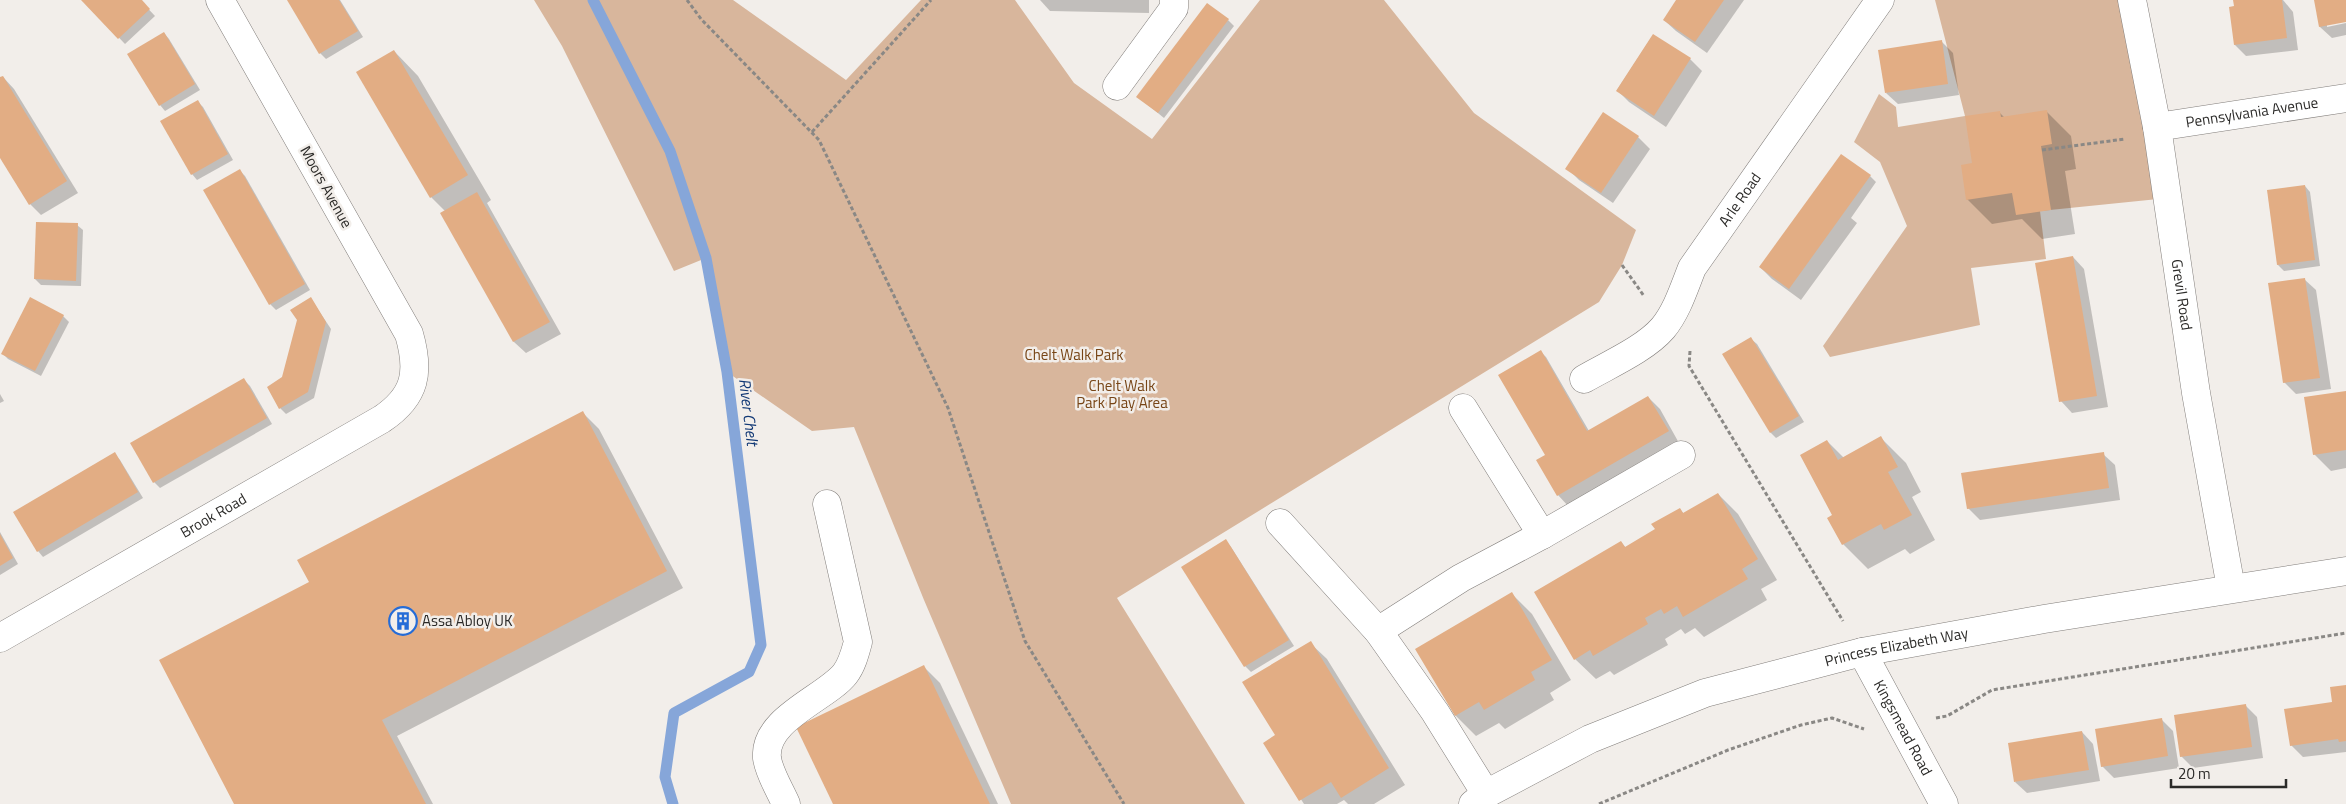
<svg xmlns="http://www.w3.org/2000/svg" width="2346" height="804" font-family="'Titillium Web',sans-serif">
  <rect width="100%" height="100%" fill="#f2eeea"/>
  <g fill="#d8b69c">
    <polygon points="534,0 733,0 846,80 921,0 1015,0 1074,83 1152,139 1260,0 1384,0 1474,113 1636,230 1622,265 1599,302 1117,598 1245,804 1011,804 924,600 854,427 812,431 727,372 706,258 674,271 562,46"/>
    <polygon points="1935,0 2132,0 2168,198 2040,211 2046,259 1971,268 1980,325 1830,357 1823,346 1907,226 1880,162 1854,142 1879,94 1896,107 1898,127 1965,116"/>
  </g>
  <g fill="#0003">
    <polygon points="83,0 140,0 155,16 125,44"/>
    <polygon points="288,0 340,0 363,37 326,59 320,53"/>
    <polygon points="1040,0 1149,0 1149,13 1050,11"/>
    <polygon points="1678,0 1744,0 1707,53 1676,31 1664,20"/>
    <polygon points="2234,0 2283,0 2293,12 2298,50 2246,56 2235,45"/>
    <polygon points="2315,0 2346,0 2346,21 2327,24 2327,27 2346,23 2346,35 2332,38 2320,27"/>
    <polygon points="1228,20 1234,26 1164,118 1138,97"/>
    <polygon points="164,33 169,39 200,90 165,111 160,105"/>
    <polygon points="1653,35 1690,59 1702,71 1666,127 1629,102 1617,90"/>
    <polygon points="1941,41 1953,53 1959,95 1898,104 1886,93"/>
    <polygon points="394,51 418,76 491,200 487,203 561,334 526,353 514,342 442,213 445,211 431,197"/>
    <polygon points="3,77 14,89 78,193 41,215 30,204 0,155 0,79"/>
    <polygon points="197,101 203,107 233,160 197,180 192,174"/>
    <polygon points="2046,111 2071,136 2076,169 2065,171 2075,234 2042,239 2022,219 1992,224 1967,199 1974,164 1999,112 2005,118"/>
    <polygon points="1638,137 1650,149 1613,203 1579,180 1567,168"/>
    <polygon points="239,170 245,176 310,290 276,310 270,304"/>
    <polygon points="1870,176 1876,182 1851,218 1857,223 1801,300 1772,279 1760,267"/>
    <polygon points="2305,186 2310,192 2320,266 2284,271 2278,265"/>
    <polygon points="77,225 83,230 81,286 41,285 35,279"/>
    <polygon points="2073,257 2084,269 2108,407 2072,413 2061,401"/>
    <polygon points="2304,279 2316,290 2331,389 2296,394 2284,382"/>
    <polygon points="311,299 331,329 314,398 286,414 280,408 284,378"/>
    <polygon points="63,316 69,322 41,376 8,359 3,354"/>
    <polygon points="1751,339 1757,344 1804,422 1776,438 1771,433"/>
    <polygon points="1541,352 1546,357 1589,431 1648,397 1660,409 1679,443 1569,507 1558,495"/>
    <polygon points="244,380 250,386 272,424 160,488 154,482"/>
    <polygon points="2346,392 2346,468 2331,471 2314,454"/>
    <polygon points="0,394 4,401 0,403"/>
    <polygon points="583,413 599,429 683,588 397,736 433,804 236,804 311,582"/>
    <polygon points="1881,438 1906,463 1921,492 1912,497 1935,540 1910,554 1905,549 1868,569 1843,544 1827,441 1844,458"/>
    <polygon points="115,454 120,460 143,498 43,557 38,551"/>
    <polygon points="2103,454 2115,465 2120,500 1980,520 1968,508"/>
    <polygon points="1718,494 1738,514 1777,580 1761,589 1767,600 1704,637 1695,628 1685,634 1681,629 1665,639 1668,645 1614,675 1610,671 1596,679 1575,659 1621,542 1626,548 1657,530 1680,509 1684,514"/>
    <polygon points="0,532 18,564 0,575"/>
    <polygon points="1226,541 1231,547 1294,646 1251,672 1245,666 1183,567"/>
    <polygon points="1512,594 1532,614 1571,680 1550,693 1554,700 1505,729 1499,723 1476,736 1456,716 1417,649"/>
    <polygon points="1310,643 1327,659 1405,785 1374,804 1348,804 1344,800 1337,804 1304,804 1265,743 1277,736"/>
    <polygon points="924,667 940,683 998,804 834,804"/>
    <polygon points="2346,686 2346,752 2303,757 2291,745 2334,703"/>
    <polygon points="2246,706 2257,717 2263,758 2193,768 2181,756"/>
    <polygon points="2162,720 2173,731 2179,768 2114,778 2102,766"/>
    <polygon points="2082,732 2093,744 2100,781 2027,793 2015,782"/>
  </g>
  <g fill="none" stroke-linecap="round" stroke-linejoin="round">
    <polyline stroke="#86a6d9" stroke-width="11" points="593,0 670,151 706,258 727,372 761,645 749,672 674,713 665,777 673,804"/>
  </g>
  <g fill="#e2ad84">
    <polygon points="81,0 142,0 150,9 118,39"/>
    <polygon points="287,0 339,0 358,31 319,54"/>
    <polygon points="1676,0 1724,0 1695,42 1663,20"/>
    <polygon points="2233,0 2282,0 2287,38 2234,45 2229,7 2234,6"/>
    <polygon points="2314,0 2346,0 2346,22 2319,27"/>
    <polygon points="1207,3 1229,19 1158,113 1136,97"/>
    <polygon points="164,32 195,84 159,106 127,54"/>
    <polygon points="1653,34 1691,58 1654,116 1616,91"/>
    <polygon points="1942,40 1948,84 1885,93 1878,50"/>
    <polygon points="394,50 468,175 430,198 356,72"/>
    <polygon points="3,76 67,181 29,205 0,158 0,77"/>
    <polygon points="198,100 228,154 191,175 160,121"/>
    <polygon points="2047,110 2052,144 2041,146 2051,210 2016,215 2012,193 1966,200 1961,165 1972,163 1965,116 2000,111 2001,117"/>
    <polygon points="1603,112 1639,136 1601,193 1565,169"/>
    <polygon points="1841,154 1871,175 1789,289 1759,267"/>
    <polygon points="240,169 305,284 269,305 203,190"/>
    <polygon points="2305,185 2315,260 2277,265 2267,190"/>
    <polygon points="477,192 550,322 513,342 440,213"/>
    <polygon points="36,222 78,223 76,281 34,279"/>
    <polygon points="2073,256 2097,396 2059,402 2035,263"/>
    <polygon points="2305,278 2320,378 2283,383 2268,283"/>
    <polygon points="30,297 64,315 35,371 1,354"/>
    <polygon points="311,297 326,322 308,392 279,409 267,387 282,377 297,320 290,310"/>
    <polygon points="1751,337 1799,416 1770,433 1722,354"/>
    <polygon points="1541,350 1587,431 1648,396 1669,431 1557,496 1536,460 1545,455 1498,375"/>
    <polygon points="244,378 267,418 153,483 130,443"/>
    <polygon points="2346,391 2346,450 2313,455 2304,397"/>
    <polygon points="583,411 667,571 382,720 426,804 234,804 159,660 309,582 297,560"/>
    <polygon points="1881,436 1898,467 1888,472 1912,515 1884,530 1881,524 1842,545 1827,518 1832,515 1800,455 1827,440 1838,460"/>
    <polygon points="115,452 138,492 37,552 13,512"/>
    <polygon points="2104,452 2109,488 1967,509 1961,473"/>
    <polygon points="1718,493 1758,559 1742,569 1748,579 1683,617 1677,606 1664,614 1661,609 1645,618 1648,624 1593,656 1590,650 1574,660 1534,592 1621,541 1625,547 1655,529 1651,524 1680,508 1683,513"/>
    <polygon points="0,534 13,558 0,566"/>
    <polygon points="1226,539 1289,640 1244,667 1181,567"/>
    <polygon points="1512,592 1552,660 1531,672 1535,680 1484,710 1479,702 1455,716 1415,649"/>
    <polygon points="1311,641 1389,768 1341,798 1331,782 1299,801 1263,743 1275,735 1242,682"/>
    <polygon points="924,665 990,804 833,804 796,727"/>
    <polygon points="2346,685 2346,741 2339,742 2338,739 2290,746 2284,709 2332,702 2330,687"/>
    <polygon points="2246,704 2252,747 2180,757 2174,715"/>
    <polygon points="2162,718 2168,756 2101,767 2095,729"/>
    <polygon points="2082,731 2089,770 2014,782 2008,743"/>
  </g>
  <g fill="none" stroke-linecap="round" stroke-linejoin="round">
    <defs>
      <g id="minor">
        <path id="s1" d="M2132 0 2157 127 2196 393 2231 588"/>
        <polyline points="1117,86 1174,8 1174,0"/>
        <path id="s2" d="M2157 127 2346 98"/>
        <path id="s3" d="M1584 379C1608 365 1645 349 1663 328 1677 311 1684 288 1692 268L1880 0"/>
        <polyline points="1463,408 1542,535"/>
        <polyline points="1280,523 1378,631 1435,712 1486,794"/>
        <polyline points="1378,631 1461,578 1542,535 1681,455"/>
        <path id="s4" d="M0 638 382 419C416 396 420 372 409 334L220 0"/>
        <path id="s5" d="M1862 652 1944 804"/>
        <path d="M786 804C780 790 769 773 767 758 763 719 826 698 845 674 852 665 855 653 858 642L827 504"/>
      </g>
      <g id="major">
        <path id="s6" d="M1473 804 1486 794 1590 739 1705 693 1862 652 2044 619 2346 571"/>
      </g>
    </defs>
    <use href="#minor" stroke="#827e7b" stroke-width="29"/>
    <use href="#major" stroke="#827e7b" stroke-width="29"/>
    <g stroke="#8a8885" stroke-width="3" stroke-dasharray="4 2.5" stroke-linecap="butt">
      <polyline points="687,0 701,19 819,140 948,408 1025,641 1124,804"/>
      <polyline points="812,132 931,0"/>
      <polyline points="2042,150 2125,139"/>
      <polyline points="1622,265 1644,296"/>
      <polyline points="1690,351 1689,366 1843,621"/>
      <polyline points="1936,718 1947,716 1992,690 2346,633"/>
      <polyline points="1599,804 1728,750 1801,725 1832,718 1864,729"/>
    </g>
    <use href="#minor" stroke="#fff" stroke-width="28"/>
    <use href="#major" stroke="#fff" stroke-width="28"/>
  </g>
  <defs>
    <symbol id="building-ring" viewBox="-11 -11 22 22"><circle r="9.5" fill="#f2eeea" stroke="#256cd7" stroke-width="1.5"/><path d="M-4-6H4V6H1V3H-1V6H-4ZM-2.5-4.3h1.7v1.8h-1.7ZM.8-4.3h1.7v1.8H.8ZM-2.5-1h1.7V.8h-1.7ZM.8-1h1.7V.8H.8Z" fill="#256cd7"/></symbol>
  </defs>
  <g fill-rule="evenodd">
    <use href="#building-ring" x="387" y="605" width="32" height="32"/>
  </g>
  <g text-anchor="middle" stroke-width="5" stroke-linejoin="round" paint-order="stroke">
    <g font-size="15" fill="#2b2a28" stroke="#f2eeea">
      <text dy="5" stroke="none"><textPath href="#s2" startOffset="96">Pennsylvania Avenue</textPath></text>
      <text transform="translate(326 187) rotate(61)" y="5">Moors Avenue</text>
      <text dy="5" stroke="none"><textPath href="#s3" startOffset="245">Arle Road</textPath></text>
      <text dy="5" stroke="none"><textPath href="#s1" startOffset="299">Grevil Road</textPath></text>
      <text dy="5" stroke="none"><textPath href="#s4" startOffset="246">Brook Road</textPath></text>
      <text dy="5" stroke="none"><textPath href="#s6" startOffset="455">Princess Elizabeth Way</textPath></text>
      <text dy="5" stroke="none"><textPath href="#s5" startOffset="86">Kingsmead Road</textPath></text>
    </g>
    <g font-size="15" fill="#774516" stroke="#f2eeea">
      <text x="1074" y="360">Chelt Walk Park</text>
      <text x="1122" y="391">Chelt Walk<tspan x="1122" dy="17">Park Play Area</tspan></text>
    </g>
    <g font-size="15" fill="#2b2a28" stroke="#f2eeea" text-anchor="start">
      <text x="422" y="626">Assa Abloy UK</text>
    </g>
    <g font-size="16" font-style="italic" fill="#113875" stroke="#f2eeea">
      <text transform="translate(749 412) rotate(83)" y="6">River Chelt</text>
    </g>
  </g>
  <path d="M2171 779v8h115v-8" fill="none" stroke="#2b2a28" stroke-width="2.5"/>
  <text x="2178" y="779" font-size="15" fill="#2b2a28" stroke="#f2eeea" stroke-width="4" paint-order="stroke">20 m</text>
</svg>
